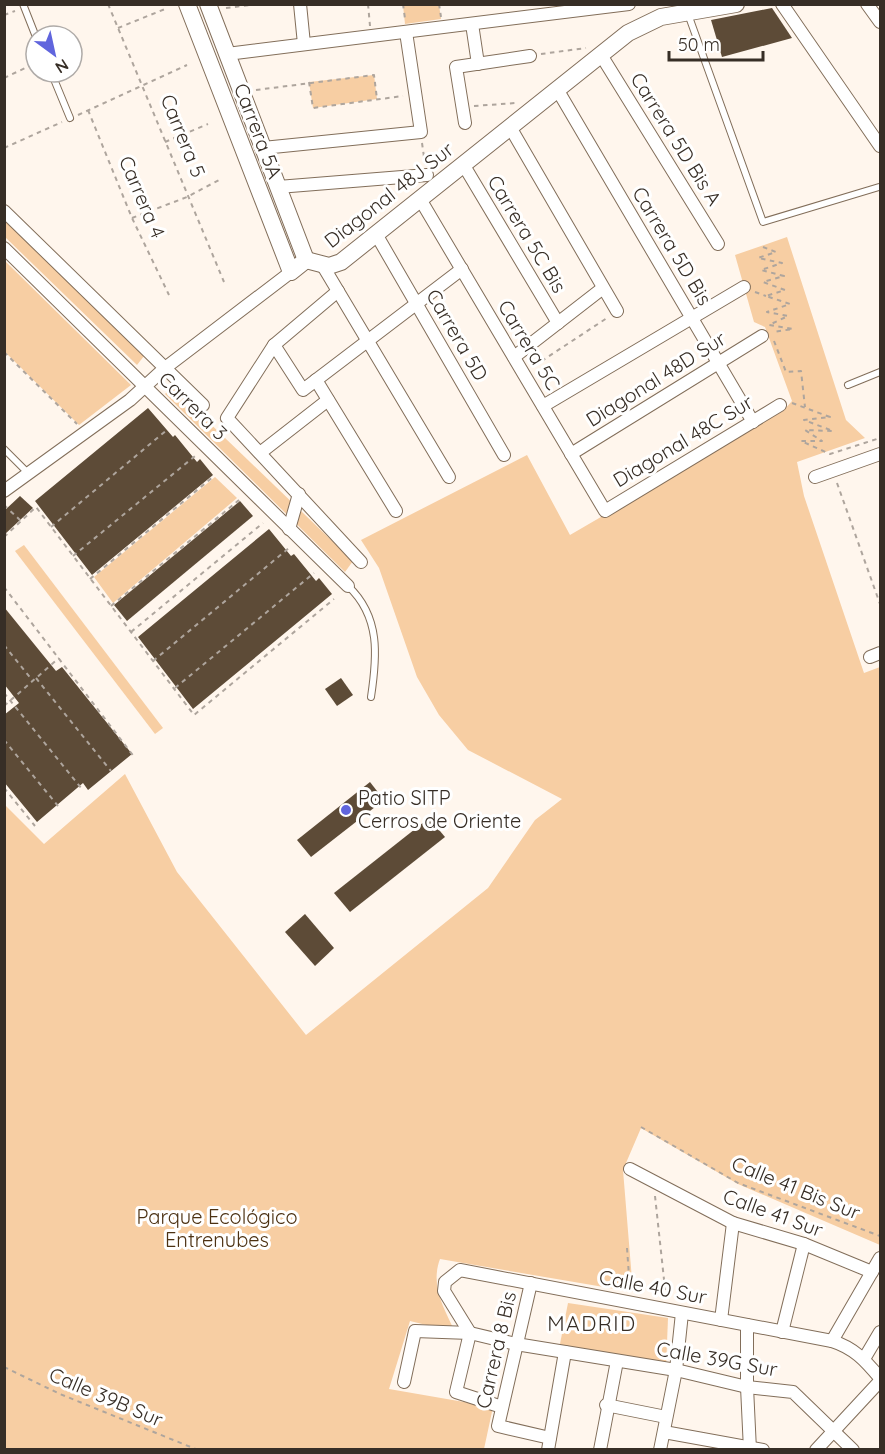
<svg xmlns="http://www.w3.org/2000/svg" width="885" height="1454" font-family="Quicksand,sans-serif">
  <rect width="100%" height="100%" fill="#fff6ed"/>
  <g fill="#f7cea3">
    <polygon points="403,5 439,5 441,19 405,24"/>
    <polygon points="374,75 377,99 313,108 309,82"/>
    <polygon points="4,220 144,356 137,365 5,237"/>
    <path d="M787 237 846 420 865 438 797 462 804 496 864 673 880 667V1245L738 1184 641 1128 623 1170 633 1292 440 1259C430 1286 444 1308 455 1332L410 1321 389 1389 493 1407 484 1449H5L4 804 44 844 125 774 177 872 306 1035 488 888 535 820 562 799 468 750 439 715 417 677 379 568 361 540 527 455 570 535 783 411 792 401 765 327 754 322 735 255Z"/>
    <polygon points="4,260 131,385 79,425 5,352"/>
    <polygon points="172,387 353,561 345,572 165,394"/>
    <polygon points="215,477 237,498 113,603 94,577"/>
    <polygon points="24,545 163,728 155,734 15,551"/>
    <polygon points="568,1303 668,1318 666,1368 559,1349"/>
  </g>
  <g fill="#5d4b37">
    <polygon points="772,8 792,38 722,57 711,20"/>
    <polygon points="148,408 173,437 175,435 197,462 200,459 213,475 92,575 35,501"/>
    <polygon points="20,496 33,508 4,535 4,511"/>
    <polygon points="240,501 253,516 127,621 114,605"/>
    <polygon points="269,529 291,556 294,554 316,581 319,578 332,594 193,709 138,637"/>
    <polygon points="4,607 56,671 62,667 132,754 88,790 83,783 37,822 4,782 4,715 19,703 4,684"/>
    <polygon points="341,678 353,695 337,706 325,689"/>
    <polygon points="370,782 384,800 311,857 297,840"/>
    <polygon points="429,818 445,837 350,912 334,893"/>
    <polygon points="305,914 334,948 315,966 285,932"/>
  </g>
  <g fill="none" stroke-linecap="round" stroke-linejoin="round">
    <defs>
      <g id="lane">
        <polyline points="23,4 36,37"/>
        <polyline points="688,14 763,222 879,187"/>
        <polyline points="51,72 70,118"/>
        <polyline points="848,385 880,372"/>
        <polyline points="4,449 28,473"/>
        <path d="M348 586C381 617 377 657 371 697"/>
      </g>
      <g id="street">
        <polyline points="300,4 304,44"/>
        <polyline points="782,4 880,146"/>
        <polyline points="867,4 880,22"/>
        <polyline points="472,24 478,64"/>
        <polyline points="227,54 629,4"/>
        <polyline points="601,55 718,244"/>
        <polyline points="557,89 753,422"/>
        <polyline points="465,123 456,67 530,56"/>
        <polyline points="510,127 617,311"/>
        <polyline points="263,148 421,132 406,32"/>
        <polyline points="463,164 558,323"/>
        <polyline points="278,187 427,175"/>
        <polyline points="420,199 605,511 780,405"/>
        <polyline points="4,211 203,405"/>
        <polyline points="376,234 504,455"/>
        <polyline points="4,248 348,586"/>
        <polyline points="323,266 449,477"/>
        <polyline points="338,291 274,345 227,418 361,562"/>
        <polyline points="274,345 303,390 462,269"/>
        <polyline points="514,357 603,288"/>
        <polyline points="316,380 396,511"/>
        <polyline points="543,406 744,287"/>
        <polyline points="260,453 328,400"/>
        <polyline points="571,454 762,336"/>
        <polyline points="815,477 880,454"/>
        <polyline points="4,491 130,400 165,368 291,272"/>
        <polyline points="289,529 299,494"/>
        <polyline points="870,657 880,653"/>
        <polyline points="630,1169 733,1223 804,1244 872,1272"/>
        <polyline points="531,1283 498,1426 550,1438"/>
        <polyline points="721,1320 733,1223"/>
        <polyline points="747,1325 747,1387 750,1450"/>
        <polyline points="782,1332 804,1244"/>
        <polyline points="832,1341 880,1258"/>
        <polyline points="864,1359 880,1332"/>
        <polyline points="404,1382 415,1331 470,1333 516,1344 676,1370 747,1387 793,1392 853,1450"/>
        <polyline points="606,1405 666,1417"/>
        <path d="M502 1407 456 1392 470 1333 444 1291 445 1282 460 1270 832 1341C854 1348 865 1360 880 1378"/>
        <polyline points="664,1432 763,1450"/>
        <polyline points="548,1450 565,1352"/>
        <polyline points="600,1450 617,1361"/>
        <polyline points="660,1450 676,1370 682,1313"/>
        <polyline points="816,1450 880,1381"/>
      </g>
      <g id="secondary">
        <polyline points="187,4 291,272 306,260"/>
        <polyline points="208,4 306,260"/>
        <polyline points="306,260 329,266 341,262 628,33 661,17 736,4"/>
      </g>
    </defs>
    <use href="#lane" stroke="#826e5a" stroke-width="8"/>
    <use href="#street" stroke="#826e5a" stroke-width="14"/>
    <use href="#secondary" stroke="#826e5a" stroke-width="18"/>
    <g stroke="#aea59d" stroke-width="2" stroke-dasharray="4.5 4.5" stroke-linecap="butt">
      <polyline points="108,4 224,282"/>
      <polyline points="368,4 370,26"/>
      <polyline points="403,4 405,19"/>
      <polyline points="439,4 441,17"/>
      <polyline points="226,8 259,4"/>
      <polyline points="4,15 15,11"/>
      <polyline points="118,28 165,9"/>
      <polyline points="541,54 586,48"/>
      <polyline points="4,78 36,63"/>
      <polyline points="309,82 313,108 403,96"/>
      <polyline points="256,90 374,75 377,99"/>
      <polyline points="474,106 516,103"/>
      <polyline points="88,110 132,218 169,295"/>
      <polyline points="78,115 187,65"/>
      <polyline points="165,142 208,124"/>
      <polyline points="422,143 425,164"/>
      <polyline points="4,148 62,122"/>
      <polyline points="132,218 187,197 219,180"/>
      <polyline points="763,247 776,252 758,258 782,263 761,270 784,276 763,282 785,290 766,296 790,304 767,312 788,316 769,325 793,329 773,332"/>
      <polyline points="755,292 766,296"/>
      <polyline points="774,341 786,372 801,371 805,407"/>
      <polyline points="4,352 77,424"/>
      <polyline points="534,366 607,318"/>
      <polyline points="792,403 830,417 804,420 833,431 805,430 822,441 801,441 830,454 880,438"/>
      <polyline points="837,483 880,604"/>
      <polyline points="4,505 21,521"/>
      <polyline points="51,527 168,429"/>
      <polyline points="4,537 36,507 194,715 334,599"/>
      <polyline points="73,556 195,456"/>
      <polyline points="90,579 214,476"/>
      <polyline points="4,587 135,758"/>
      <polyline points="111,606 239,500"/>
      <polyline points="131,632 263,523"/>
      <polyline points="4,645 33,681"/>
      <polyline points="153,661 289,548"/>
      <polyline points="36,678 111,771"/>
      <polyline points="175,688 314,573"/>
      <polyline points="4,693 82,789"/>
      <polyline points="4,706 59,658"/>
      <polyline points="4,740 58,806"/>
      <polyline points="4,788 35,826"/>
      <polyline points="641,1127 738,1183 880,1236"/>
      <polyline points="655,1196 666,1298"/>
      <polyline points="627,1248 630,1290"/>
      <polyline points="4,1367 60,1394 198,1450"/>
    </g>
    <use href="#lane" stroke="#fff" stroke-width="6"/>
    <use href="#street" stroke="#fff" stroke-width="12"/>
    <use href="#secondary" stroke="#fff" stroke-width="16"/>
  </g>
  <circle fill="#6065dd" stroke="#fff" stroke-width="2" cx="346" cy="810" r="6"/>
  <g text-anchor="middle" stroke-width="6" stroke-linejoin="round" paint-order="stroke">
    <g font-size="20" fill="#372e26" stroke="#fff">
      <text transform="translate(258 131) rotate(69)" y="7">Carrera 5A</text>
      <text transform="translate(183 136) rotate(68)" y="7">Carrera 5</text>
      <text transform="translate(676 139) rotate(58)" y="7">Carrera 5D Bis A</text>
      <text transform="translate(389 195) rotate(-38)" y="7">Diagonal 48J Sur</text>
      <text transform="translate(142 197) rotate(67)" y="7">Carrera 4</text>
      <text transform="translate(527 234) rotate(59)" y="7">Carrera 5C Bis</text>
      <text transform="translate(672 246) rotate(59)" y="7">Carrera 5D Bis</text>
      <text transform="translate(457 335) rotate(60)" y="7">Carrera 5D</text>
      <text transform="translate(529 345) rotate(59)" y="7">Carrera 5C</text>
      <text transform="translate(656 379) rotate(-32)" y="7">Diagonal 48D Sur</text>
      <text transform="translate(193 406) rotate(45)" y="7">Carrera 3</text>
      <text transform="translate(683 441) rotate(-31)" y="7">Diagonal 48C Sur</text>
      <text transform="translate(796 1188) rotate(22)" y="7">Calle 41 Bis Sur</text>
      <text transform="translate(773 1213) rotate(20)" y="7">Calle 41 Sur</text>
      <text transform="translate(653 1287) rotate(11)" y="7">Calle 40 Sur</text>
      <text transform="translate(496 1350) rotate(-77)" y="7">Carrera 8 Bis</text>
      <text transform="translate(717 1359) rotate(10)" y="7">Calle 39G Sur</text>
      <text transform="translate(106 1397) rotate(23)" y="7">Calle 39B Sur</text>
    </g>
    <g font-size="20" fill="#372e26" stroke="#fff" text-anchor="start">
      <text x="358" y="805">Patio SITP<tspan x="358" dy="23">Cerros de Oriente</tspan></text>
    </g>
    <g font-size="20" fill="#4c3112" stroke="#fff">
      <text x="217" y="1224">Parque Ecológico<tspan x="217" dy="23">Entrenubes</tspan></text>
    </g>
    <g font-size="21" letter-spacing="1.5" fill="#372e26" stroke="#fff">
      <text x="592" y="1331">MADRID</text>
    </g>
  </g>
  <rect width="885" height="1454" fill="none" stroke="#372e26" stroke-width="12"/>
  <g transform="translate(54 54) rotate(147)"><circle r="28" fill="#ffffff" stroke="#afaba8" stroke-width="1.5"/>
  <path d="M0-4.5L10 22L0 15L-10 22Z" fill="#6065dd"/>
  <text y="-9" font-size="16" font-weight="bold" text-anchor="middle" fill="#372e26">N</text>
  </g>
  <path d="M669 51v9h94v-9" fill="none" stroke="#372e26" stroke-width="3"/>
  <text x="678" y="51" font-size="18" fill="#372e26" stroke="#ffffff" stroke-width="4.5" paint-order="stroke">50 m</text>
</svg>
